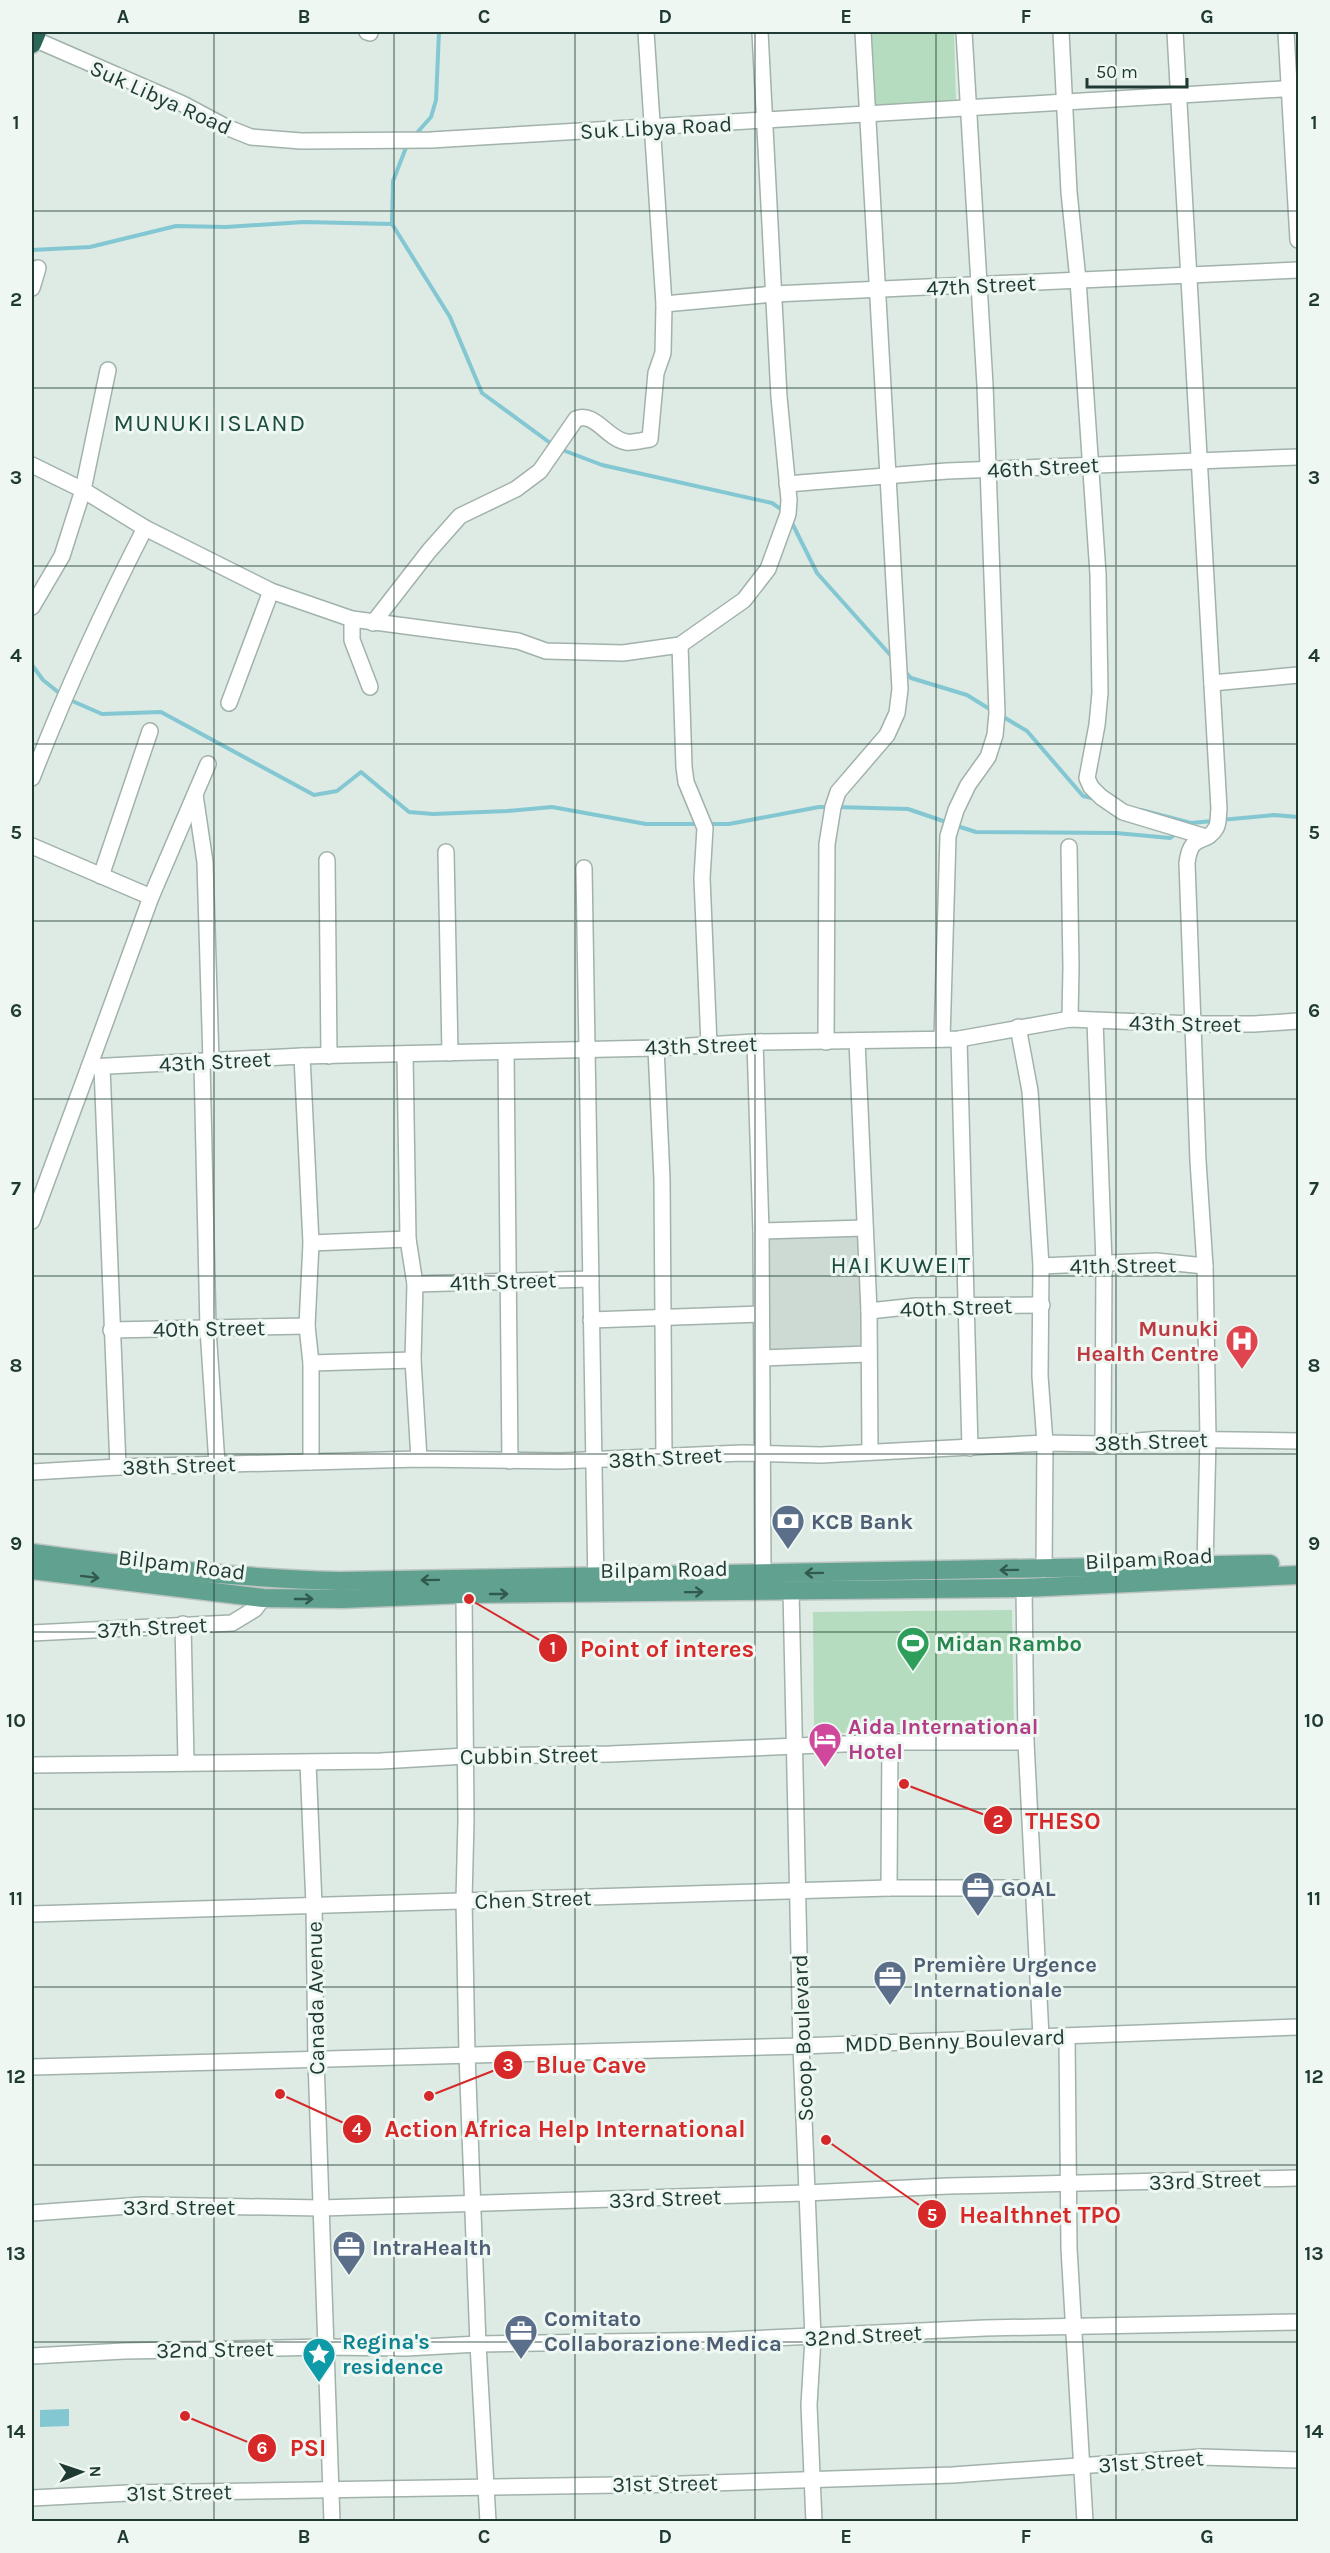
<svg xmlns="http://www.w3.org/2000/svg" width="1330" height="2553" font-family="Karla,sans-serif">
  <rect width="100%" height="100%" fill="#deeae4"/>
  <polygon fill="#ccdad3" points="860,1235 863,1349 765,1355 765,1237"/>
  <g fill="#b5dcbf">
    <polygon points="869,32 954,32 956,103 871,106"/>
    <polygon points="1012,1610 1014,1731 814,1733 813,1612"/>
  </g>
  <polygon fill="#83c7d2" points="69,2409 69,2426 40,2427 40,2410"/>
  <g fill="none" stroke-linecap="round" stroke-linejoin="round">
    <g stroke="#83c7d2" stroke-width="4">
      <polyline points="415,135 431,117 436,100 439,32"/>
      <polyline points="407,145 393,181 392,224 450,317 482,393 553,445"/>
      <polyline points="32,250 90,247 176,226 226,227 304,222 392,224"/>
      <polyline points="560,449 602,465 772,503 785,512"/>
      <polyline points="791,521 817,573 893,658"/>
      <polyline points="32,665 43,680 63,696"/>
      <polyline points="904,671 911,678 967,695 991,710"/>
      <polyline points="70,700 102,714 161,712 314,795 337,791 361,772 409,812 433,814 507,811 552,807 646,824 698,824"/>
      <polyline points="1000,715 1027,731 1083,796 1096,799"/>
      <polyline points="836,807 908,809 949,823"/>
      <polyline points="1141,810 1191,823 1213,821"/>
      <polyline points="1221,820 1274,815 1298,817"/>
      <polyline points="709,824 729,824 819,807 829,807"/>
      <polyline points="957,826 976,832 1116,833 1170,838 1177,833"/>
    </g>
    <defs>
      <g id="minor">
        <polyline points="367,32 370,33"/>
        <polyline points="1061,32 1069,192 1078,280 1098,574 1100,693 1097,725 1087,778 1091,787 1101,797 1123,812 1206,837"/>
        <path d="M1175 32 1219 809C1218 815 1219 823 1216 828 1206 846 1191 831 1187 863L1198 1161 1205 1266 1208 1438 1205 1566"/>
        <polyline points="1286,32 1298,240"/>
        <polyline points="34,39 183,104 226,127 251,137 301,141 431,140 1298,88"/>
        <polyline points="32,288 38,268"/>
        <polyline points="664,304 774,294 1298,270"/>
        <polyline points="32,465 83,490 145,528 271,591 352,619 518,641 546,651 623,653 680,645 744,600 768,569 788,514 789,500 779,397 760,32"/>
        <polyline points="787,484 947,471 1298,457"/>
        <polyline points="32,607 62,556 83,490 108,370"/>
        <polyline points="352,619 352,640 370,687"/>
        <path d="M373 623 429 551 460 516 516 489 540 471 576 419C595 411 607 439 626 442 633 443 643 440 650 439L656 373 663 353 664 304 646 32"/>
        <polyline points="680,645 684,767 686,782 705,828 702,878 709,1045"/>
        <polyline points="1212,683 1298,675"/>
        <polyline points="229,703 271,591"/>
        <path d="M32 778C65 693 103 610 145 528"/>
        <polyline points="195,795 205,862 211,1061"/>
        <polyline points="32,846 151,897"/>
        <polyline points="1069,847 1071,968 1070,1019"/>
        <polyline points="446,852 450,1053"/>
        <polyline points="327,860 329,1056"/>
        <polyline points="584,868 596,1588"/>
        <polyline points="101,876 150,731"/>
        <polyline points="1095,1021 1104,1263 1103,1444"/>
        <polyline points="1018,1027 1030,1091 1041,1266 1040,1376 1045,1443 1044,1570"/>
        <polyline points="942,1039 948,836 956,810 968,785 988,757 995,735 997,713 985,385 964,32"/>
        <polyline points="959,1039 970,1448"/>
        <polyline points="857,1041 869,1311 870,1452"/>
        <polyline points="755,1042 761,1231 763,1573"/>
        <polyline points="826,1042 827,844 833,807 838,792 887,735 897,713 900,689 863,32"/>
        <polyline points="656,1048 662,1179 664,1458"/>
        <polyline points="506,1052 510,1461"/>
        <polyline points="405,1055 408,1239 415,1284 413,1360 419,1459"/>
        <polyline points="302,1056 311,1243 307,1326 311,1363 311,1462"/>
        <polyline points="202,1063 208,1329 217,1464"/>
        <polyline points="89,1067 151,897 208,764"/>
        <polyline points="102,1067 118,1467"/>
        <polyline points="32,1221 89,1067 302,1056 656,1048 755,1042 959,1039 1070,1019 1193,1024 1254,1024 1298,1021"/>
        <polyline points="761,1231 865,1228"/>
        <polyline points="311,1243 408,1239"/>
        <polyline points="1041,1266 1156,1261 1205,1266"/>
        <polyline points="415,1284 591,1279"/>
        <polyline points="869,1311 916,1306 1042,1305"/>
        <polyline points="591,1320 761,1314"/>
        <polyline points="111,1330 307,1326"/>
        <polyline points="762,1358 868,1354"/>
        <polyline points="311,1363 413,1360"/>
        <polyline points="32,1472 118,1467 419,1459 561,1461 742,1453 821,1455 1045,1443 1103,1444 1161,1439 1298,1441"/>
        <polyline points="1024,1588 1026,1742 1041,2037"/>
        <polyline points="791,1590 801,2046 813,2338 809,2405 814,2522"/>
        <polyline points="464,1594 466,1820 464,1900 467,2054 478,2344 488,2522"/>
        <polyline points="183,1624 186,1762"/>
        <polyline points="32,1633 232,1623 255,1609 263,1598"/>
        <polyline points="308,1763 314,1905 316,2060 332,2522"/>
        <polyline points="32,1765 381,1761 465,1756 610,1754 890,1742 1026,1742"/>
        <polyline points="889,1888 890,1742"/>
        <polyline points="32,1914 889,1888 1035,1888"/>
        <polyline points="1067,2036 1069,2248 1085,2522"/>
        <polyline points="32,2067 801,2046 1298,2027"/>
        <polyline points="32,2213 143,2205 321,2208 806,2193 948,2186 1298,2178"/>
        <polyline points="32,2356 124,2351 326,2347 406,2348 478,2344 727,2340 985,2328 1298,2322"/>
        <polyline points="32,2498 128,2493 682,2484 953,2475 1202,2457 1298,2460"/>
      </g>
      <g id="major">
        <path d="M32 1553C134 1567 237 1578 340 1581L1270 1564"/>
        <polyline points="32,1570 263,1598 342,1599 464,1594 1024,1588 1298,1575"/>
      </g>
      <polyline id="highway" points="32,44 37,32"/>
    </defs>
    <use href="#minor" stroke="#a1b2ab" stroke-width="18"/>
    <use href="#major" stroke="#bcc4c2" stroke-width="21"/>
    <use href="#highway" stroke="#bcc4c2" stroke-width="21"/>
    <use href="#minor" stroke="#fff" stroke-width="15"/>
    <use href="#major" stroke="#60a18f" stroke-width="18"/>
    <use href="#highway" stroke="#2a6759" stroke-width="18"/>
  </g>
  <defs><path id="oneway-shaft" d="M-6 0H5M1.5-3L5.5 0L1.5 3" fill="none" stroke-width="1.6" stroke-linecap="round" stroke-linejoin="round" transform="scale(1.5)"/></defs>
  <g stroke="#32594e">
    <use href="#oneway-shaft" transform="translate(1009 1570) rotate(179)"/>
    <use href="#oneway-shaft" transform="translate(814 1573) rotate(179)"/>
    <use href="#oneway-shaft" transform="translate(90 1577) rotate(7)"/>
    <use href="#oneway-shaft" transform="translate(430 1580) rotate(179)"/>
    <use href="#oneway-shaft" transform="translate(694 1592) rotate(-1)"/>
    <use href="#oneway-shaft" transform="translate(499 1594)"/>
    <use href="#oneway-shaft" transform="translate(304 1599)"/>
  </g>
  <path fill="none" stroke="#1f3a32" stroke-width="1.5" stroke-opacity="0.55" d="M214 32V2522M394 32V2522M575 32V2522M755 32V2522M936 32V2522M1116 32V2522M32 211H1298M32 388H1298M32 566H1298M32 744H1298M32 921H1298M32 1099H1298M32 1276H1298M32 1454H1298M32 1632H1298M32 1809H1298M32 1987H1298M32 2165H1298M32 2342H1298"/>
  <defs>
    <symbol id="hospital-pin" viewBox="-11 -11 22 30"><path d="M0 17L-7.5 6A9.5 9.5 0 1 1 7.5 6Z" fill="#e0444e" stroke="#eef7f2"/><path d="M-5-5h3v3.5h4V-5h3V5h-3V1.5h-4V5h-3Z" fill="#fff"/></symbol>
    <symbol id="bank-pin" viewBox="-11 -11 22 30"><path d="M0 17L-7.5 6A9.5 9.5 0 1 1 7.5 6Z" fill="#5c6f8a" stroke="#eef7f2"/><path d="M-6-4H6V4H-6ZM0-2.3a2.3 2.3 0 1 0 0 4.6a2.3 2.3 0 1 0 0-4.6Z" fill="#fff"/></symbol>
    <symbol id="stadium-pin" viewBox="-11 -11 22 30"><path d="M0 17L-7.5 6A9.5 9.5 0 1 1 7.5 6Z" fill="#2e9e5b" stroke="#eef7f2"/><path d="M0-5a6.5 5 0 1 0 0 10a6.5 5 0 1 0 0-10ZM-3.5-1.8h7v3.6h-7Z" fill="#fff"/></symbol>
    <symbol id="hotel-pin" viewBox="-11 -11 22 30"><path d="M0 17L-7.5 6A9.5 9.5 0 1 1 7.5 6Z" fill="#d1479c" stroke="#eef7f2"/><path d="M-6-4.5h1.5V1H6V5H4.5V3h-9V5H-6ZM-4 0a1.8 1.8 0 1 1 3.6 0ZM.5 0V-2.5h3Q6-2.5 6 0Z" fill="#fff"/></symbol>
    <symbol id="office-pin" viewBox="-11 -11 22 30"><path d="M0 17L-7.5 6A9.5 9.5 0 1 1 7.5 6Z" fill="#5c6f8a" stroke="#eef7f2"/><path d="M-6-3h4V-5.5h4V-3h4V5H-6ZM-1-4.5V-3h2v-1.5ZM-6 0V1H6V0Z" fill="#fff"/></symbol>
    <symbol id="sight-pin" viewBox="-11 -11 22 30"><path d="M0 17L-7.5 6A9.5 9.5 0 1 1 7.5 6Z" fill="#0f9aa8" stroke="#eef7f2"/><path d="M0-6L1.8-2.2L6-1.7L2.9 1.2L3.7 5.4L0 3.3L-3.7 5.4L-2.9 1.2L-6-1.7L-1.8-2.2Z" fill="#fff"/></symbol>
  </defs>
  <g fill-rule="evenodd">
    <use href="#hospital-pin" x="1223" y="1322" width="38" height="52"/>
    <use href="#bank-pin" x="769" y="1502" width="38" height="52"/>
    <use href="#stadium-pin" x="894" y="1624" width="38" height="52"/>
    <use href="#hotel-pin" x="806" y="1720" width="38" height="52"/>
    <use href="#office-pin" x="959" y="1869" width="38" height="52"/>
    <use href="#office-pin" x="871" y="1958" width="38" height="52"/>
    <use href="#office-pin" x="330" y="2228" width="38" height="52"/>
    <use href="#office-pin" x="502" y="2312" width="38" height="52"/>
    <use href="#sight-pin" x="300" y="2335" width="38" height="52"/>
  </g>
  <g text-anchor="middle" stroke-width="6" stroke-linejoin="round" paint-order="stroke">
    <g font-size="22" fill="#1f3a32" stroke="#eef7f2">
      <text transform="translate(161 97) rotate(24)" y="8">Suk Libya Road</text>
      <text transform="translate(656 127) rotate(-3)" y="8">Suk Libya Road</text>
      <text transform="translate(981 285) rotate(-3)" y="8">47th Street</text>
      <text transform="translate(1043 467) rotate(-3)" y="8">46th Street</text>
      <text transform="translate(1185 1023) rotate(1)" y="8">43th Street</text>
      <text transform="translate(701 1045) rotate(-2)" y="8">43th Street</text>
      <text transform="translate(215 1061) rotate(-3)" y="8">43th Street</text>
      <text transform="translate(1123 1265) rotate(-1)" y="8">41th Street</text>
      <text transform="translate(503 1281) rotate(-2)" y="8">41th Street</text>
      <text transform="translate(956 1307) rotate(-2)" y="8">40th Street</text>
      <text transform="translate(209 1328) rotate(-1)" y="8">40th Street</text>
      <text transform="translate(1151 1441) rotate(-2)" y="8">38th Street</text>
      <text transform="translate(665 1457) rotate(-3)" y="8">38th Street</text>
      <text transform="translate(179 1465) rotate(-2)" y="8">38th Street</text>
      <text transform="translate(1149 1558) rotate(-3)" y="8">Bilpam Road</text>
      <text transform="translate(182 1564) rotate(7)" y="8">Bilpam Road</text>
      <text transform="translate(664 1569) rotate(-1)" y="8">Bilpam Road</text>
      <text transform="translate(152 1627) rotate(-3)" y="8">37th Street</text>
      <text transform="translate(529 1755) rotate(-1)" y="8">Cubbin Street</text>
      <text transform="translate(533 1899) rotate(-2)" y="8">Chen Street</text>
      <text transform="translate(315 1998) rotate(-91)" y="8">Canada Avenue</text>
      <text transform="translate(802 2038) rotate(-92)" y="8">Scoop Boulevard</text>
      <text transform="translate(955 2040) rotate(-2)" y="8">MDD Benny Boulevard</text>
      <text transform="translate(1205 2180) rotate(-2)" y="8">33rd Street</text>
      <text transform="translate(665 2198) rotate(-2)" y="8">33rd Street</text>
      <text x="179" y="2215">33rd Street</text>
      <text transform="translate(863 2335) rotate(-3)" y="8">32nd Street</text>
      <text transform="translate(215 2349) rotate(-1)" y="8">32nd Street</text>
      <text transform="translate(1151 2461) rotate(-4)" y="8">31st Street</text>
      <text transform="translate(665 2483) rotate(-1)" y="8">31st Street</text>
      <text transform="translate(179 2492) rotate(-1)" y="8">31st Street</text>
    </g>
    <g font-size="22" font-weight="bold" fill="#be3a42" stroke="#eef7f2" text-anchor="end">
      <text x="1219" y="1336">Munuki<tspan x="1219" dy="25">Health Centre</tspan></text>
    </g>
    <g font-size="22" font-weight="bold" fill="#4e5e75" stroke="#eef7f2" text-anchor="start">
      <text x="811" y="1529">KCB Bank</text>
      <text x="1001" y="1896">GOAL</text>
      <text x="913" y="1972">Première Urgence<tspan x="913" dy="25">Internationale</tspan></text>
      <text x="372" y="2255">IntraHealth</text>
      <text x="544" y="2326">Comitato<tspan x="544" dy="25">Collaborazione Medica</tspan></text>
    </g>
    <g font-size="22" font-weight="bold" fill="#27864d" stroke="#eef7f2" text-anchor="start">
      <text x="936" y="1651">Midan Rambo</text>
    </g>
    <g font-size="22" font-weight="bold" fill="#b23c85" stroke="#eef7f2" text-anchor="start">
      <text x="848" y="1734">Aida International<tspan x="848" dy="25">Hotel</tspan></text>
    </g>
    <g font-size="22" font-weight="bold" fill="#0d838f" stroke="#eef7f2" text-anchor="start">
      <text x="342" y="2349">Regina's<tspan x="342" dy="25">residence</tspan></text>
    </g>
    <g font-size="24" letter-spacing="1.5" fill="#1a4c3f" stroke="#eef7f2">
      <text x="210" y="431">MUNUKI ISLAND</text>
      <text x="901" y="1273">HAI KUWEIT</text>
    </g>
  </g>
  <path fill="none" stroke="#d62828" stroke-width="2" d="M469 1599L553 1648M904 1784L998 1820M429 2096L508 2065M280 2094L357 2129M826 2140L932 2214M185 2416L262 2448"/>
  <g fill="#d62828" stroke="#eef7f2" stroke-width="2">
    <circle cx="469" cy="1599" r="6"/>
    <circle cx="904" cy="1784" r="6"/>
    <circle cx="429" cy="2096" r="6"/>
    <circle cx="280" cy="2094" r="6"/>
    <circle cx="826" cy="2140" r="6"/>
    <circle cx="185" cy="2416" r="6"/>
    <circle cx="553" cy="1648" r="15"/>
    <circle cx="998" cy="1820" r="15"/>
    <circle cx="508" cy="2065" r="15"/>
    <circle cx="357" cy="2129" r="15"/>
    <circle cx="932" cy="2214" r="15"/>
    <circle cx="262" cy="2448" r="15"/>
  </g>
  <g font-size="18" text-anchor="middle" font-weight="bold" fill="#fff">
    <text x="553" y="1654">1</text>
    <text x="998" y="1827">2</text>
    <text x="508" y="2071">3</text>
    <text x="357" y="2135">4</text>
    <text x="932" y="2221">5</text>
    <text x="262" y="2454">6</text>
  </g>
  <g font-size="24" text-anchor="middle" font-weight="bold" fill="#d62828" stroke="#eef7f2" stroke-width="6" stroke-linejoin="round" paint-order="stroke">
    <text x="667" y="1657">Point of interes</text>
    <text x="1063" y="1829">THESO</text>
    <text x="591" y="2073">Blue Cave</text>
    <text x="565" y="2137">Action Africa Help International</text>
    <text x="1040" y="2223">Healthnet TPO</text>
    <text x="308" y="2456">PSI</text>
  </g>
  <rect width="1330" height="2553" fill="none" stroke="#eef7f2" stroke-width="66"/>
  <g transform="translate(81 2472) rotate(88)" stroke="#eef7f2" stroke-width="4.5" paint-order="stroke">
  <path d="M0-4.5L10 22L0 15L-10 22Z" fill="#1f3a32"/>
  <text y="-9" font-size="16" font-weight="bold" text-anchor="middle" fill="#1f3a32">N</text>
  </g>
  <path d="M1087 78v9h100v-9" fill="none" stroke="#1f3a32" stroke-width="3"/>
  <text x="1096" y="78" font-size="18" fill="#1f3a32" stroke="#eef7f2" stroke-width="4.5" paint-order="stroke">50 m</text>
  <rect x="33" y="33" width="1264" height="2487" fill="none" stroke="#1f3a32" stroke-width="2"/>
  <g font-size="20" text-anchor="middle" font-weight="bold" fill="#1f3a32">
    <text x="123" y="23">A</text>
    <text x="304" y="23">B</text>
    <text x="484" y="23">C</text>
    <text x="665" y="23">D</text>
    <text x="846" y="23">E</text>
    <text x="1026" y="23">F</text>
    <text x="1207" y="23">G</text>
    <text x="16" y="129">1</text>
    <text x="1314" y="129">1</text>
    <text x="16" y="306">2</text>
    <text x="1314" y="306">2</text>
    <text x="16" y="484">3</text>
    <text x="1314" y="484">3</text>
    <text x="16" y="662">4</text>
    <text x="1314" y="662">4</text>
    <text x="16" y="839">5</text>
    <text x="1314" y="839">5</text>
    <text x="16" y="1017">6</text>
    <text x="1314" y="1017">6</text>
    <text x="16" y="1195">7</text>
    <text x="1314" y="1195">7</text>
    <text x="16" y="1372">8</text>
    <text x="1314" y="1372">8</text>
    <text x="16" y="1550">9</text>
    <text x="1314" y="1550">9</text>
    <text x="16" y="1727">10</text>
    <text x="1314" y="1727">10</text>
    <text x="16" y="1905">11</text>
    <text x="1314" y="1905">11</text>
    <text x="16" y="2083">12</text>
    <text x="1314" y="2083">12</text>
    <text x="16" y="2260">13</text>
    <text x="1314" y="2260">13</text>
    <text x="16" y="2438">14</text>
    <text x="1314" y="2438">14</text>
    <text x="123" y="2543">A</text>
    <text x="304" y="2543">B</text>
    <text x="484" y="2543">C</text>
    <text x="665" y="2543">D</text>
    <text x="846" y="2543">E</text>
    <text x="1026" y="2543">F</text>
    <text x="1207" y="2543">G</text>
  </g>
</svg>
